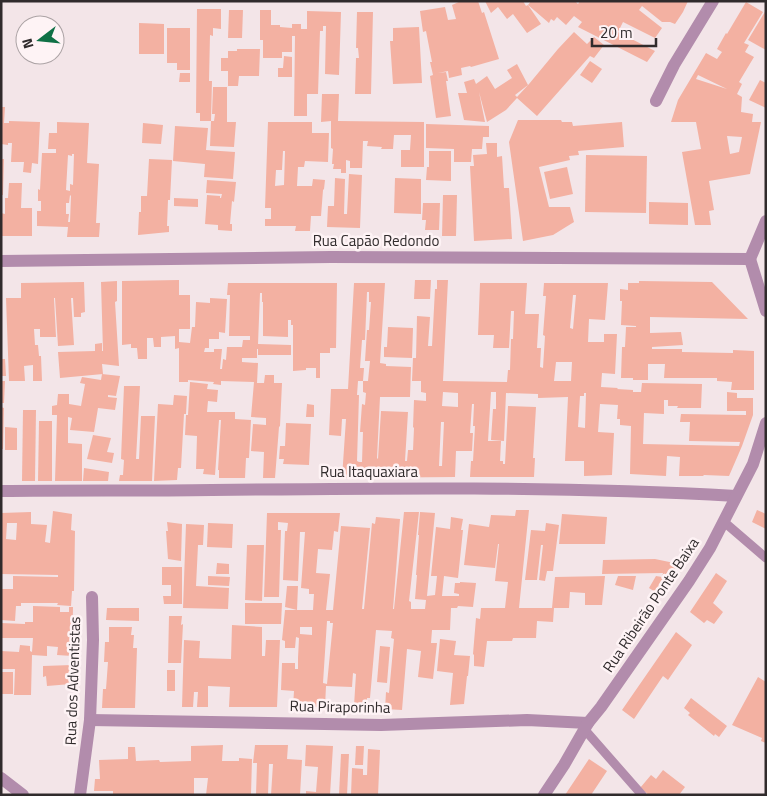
<svg xmlns="http://www.w3.org/2000/svg" width="767" height="796" font-family="'Titillium Web',sans-serif">
  <rect width="100%" height="100%" fill="#f3e5e8"/>
  <g fill="#f3b1a2" fill-rule="evenodd">
    <polygon points="461,1 478,1 482,13 484,12 499,59 471,67 470,66 461,68 462,75 449,78 448,71 438,73 446,72 448,81 446,81 451,116 436,118 430,76 433,75 430,62 432,62 426,31 423,32 420,11 445,7 448,20 456,19 452,5"/>
    <polygon points="485,1 523,1 526,6 528,5 541,24 527,33 513,14 507,19 498,7 491,13"/>
    <polygon points="531,1 575,1 578,4 580,1 688,1 683,12 675,24 670,22 662,22 642,6 639,10 662,28 655,38 623,22 618,32 655,51 647,62 578,27 582,22 574,16 566,25 557,17 554,21 551,19 549,23 528,5"/>
    <path d="M746 2 763 12 744 43 749 45 745 52 754 57 739 82 742 84 737 94 742 97 741 112 753 114 752 122H761L750 174 709 181 714 210 709 211 711 225H695L682 152 701 149 696 122H671L678 100 706 53 717 59 722 52 717 49 726 33 727 34ZM698 75 727 89 696 79ZM727 136 742 137 739 152 730 154Z"/>
    <polygon points="197,9 221,9 221,29 213,28 213,36 210,35 209,81 212,81 211,121 200,121 200,113 196,113"/>
    <polygon points="229,10 243,10 242,38 228,38"/>
    <polygon points="260,10 271,10 271,25 280,25 280,27 292,28 292,24 301,24 301,29 307,29 307,11 341,12 339,75 325,74 326,26 323,26 323,31 320,31 318,94 307,94 307,116 294,116 295,36 292,36 292,52 282,52 282,58 263,58 263,40 260,40"/>
    <polygon points="766,10 766,50 748,40"/>
    <polygon points="357,12 373,12 371,94 355,94 356,58 359,58 358,48 356,48"/>
    <polygon points="139,23 164,24 164,54 139,54"/>
    <polygon points="419,27 422,83 393,84 390,41 393,41 393,28"/>
    <polygon points="167,28 190,28 190,70 177,70 177,63 167,63"/>
    <polygon points="574,32 587,44 594,37 604,45 594,58 590,56 537,116 517,98 506,110 487,122 479,92 485,122 464,120 458,93 467,93 464,82 474,79 476,84 487,76 495,89 512,78 507,70 517,64 528,85 515,95 517,97 529,84 558,49"/>
    <polygon points="237,49 260,49 259,76 239,76 238,86 228,86 228,71 221,71 221,58 228,58 228,51 237,51"/>
    <polygon points="284,56 292,57 292,77 278,77 278,68 283,68"/>
    <polygon points="590,61 602,69 592,83 580,75"/>
    <polygon points="180,73 190,73 190,82 179,82"/>
    <polygon points="760,80 766,83 766,108 749,100"/>
    <polygon points="213,87 227,87 227,122 236,122 234,147 210,146 211,121 214,121 215,114 212,114"/>
    <polygon points="322,94 339,94 338,121 424,122 424,167 401,167 401,150 410,150 411,135 394,135 393,149 381,149 382,147 367,146 368,141 363,141 362,168 350,168 350,161 346,160 346,173 341,173 341,169 333,169 334,164 332,164 333,149 331,148 331,121 321,122"/>
    <polygon points="1,107 5,107 4,123 9,123 9,121 40,122 38,164 32,163 31,173 23,172 24,162 11,162 12,143 8,143 8,145 1,144"/>
    <polygon points="518,120 561,120 562,122 572,122 573,126 622,122 624,147 578,151 579,155 569,156 570,160 539,167 549,207 570,207 574,222 553,235 523,241 509,142"/>
    <path d="M57 122 89 123 87 163 99 164 96 223H100L99 237H67L68 227 37 226V211H41V201H38V189L40 190 42 153H56V149H48L49 133H57ZM72 154H74L73 185 70 184V191L66 190 68 155 72 156ZM70 195 71 196 70 222H68L69 214H66V203H69Z"/>
    <path d="M268 122H312V133H329L328 162 305 161 304 167H298L297 186H312L313 179 325 180 324 189 323 190 321 216H311L310 231H295L296 226H265V219H271V208H265ZM283 151H285L284 185 275 186 276 170H282Z"/>
    <polygon points="143,123 163,125 161,144 142,143"/>
    <polygon points="426,124 489,126 489,137 483,137 482,149 472,149 471,162 454,162 454,149 426,148"/>
    <polygon points="175,126 208,128 206,150 235,152 233,179 204,177 205,164 173,161"/>
    <polygon points="486,143 497,143 497,157 502,156 504,188 509,188 512,239 474,241 470,166 474,166 473,155 487,154"/>
    <polygon points="429,151 451,151 451,181 426,180 427,167 429,167"/>
    <polygon points="586,155 647,156 646,213 585,212"/>
    <polygon points="1,159 4,159 3,195 1,195"/>
    <polygon points="149,159 172,160 170,200 168,200 167,226 169,226 169,232 138,235 139,212 141,212 141,196 147,196"/>
    <polygon points="567,167 573,194 550,199 544,172"/>
    <polygon points="349,174 362,175 360,228 327,227 328,206 334,206 335,178 345,179 344,214 347,214"/>
    <polygon points="395,178 421,179 421,214 394,213"/>
    <polygon points="207,180 236,182 234,202 232,201 230,224 232,224 232,231 218,230 218,225 205,224 207,195 220,196 220,198 221,198 222,194 206,193"/>
    <polygon points="9,183 22,183 21,208 32,208 32,236 1,236 1,213 5,214 5,198 8,198"/>
    <polygon points="443,195 457,195 456,236 442,236"/>
    <polygon points="174,198 198,199 198,207 174,206"/>
    <polygon points="649,202 688,203 688,225 649,224"/>
    <polygon points="423,203 440,203 439,230 425,230 426,220 422,220"/>
    <polygon points="179,280 179,295 190,295 190,329 179,329 179,342 190,343 192,327 195,327 196,302 210,303 210,298 227,299 225,333 219,332 219,339 209,339 209,348 205,348 204,352 214,352 214,349 222,349 220,369 222,369 223,359 226,360 227,347 242,347 243,340 250,340 250,336 229,336 230,295 227,295 228,283 337,283 336,348 330,348 330,353 320,353 320,378 316,378 316,368 306,368 306,370 293,371 293,325 291,325 291,320 288,320 288,337 263,336 263,302 262,302 262,293 260,293 258,344 291,345 291,355 258,355 258,349 257,349 257,358 242,358 242,362 258,363 257,383 264,383 265,375 274,375 274,383 282,383 280,426 279,427 275,478 263,478 264,452 251,451 253,424 266,425 266,418 251,417 254,382 221,381 221,385 213,384 214,382 188,380 188,382 179,382 179,348 175,349 175,336 161,337 161,347 154,347 153,338 147,338 147,359 138,359 137,348 131,348 131,344 122,345 122,281"/>
    <polygon points="415,280 431,280 430,299 414,299"/>
    <path d="M437 280H448L443 381 507 382 508 370H510L511 339H513L514 311H511L509 348H493L494 335H478L480 283H527L525 314H539L537 348H541L540 367 543 368 545 336 543 335 546 296H543L544 283H608L605 320 589 319 588 342H604V334H617L615 374 602 373 601 387 618 388 617 389 633 390V392H641L642 383 702 384 701 408H677L678 406H668V400H664V414L644 413 643 444 739 446 740 442 689 441 690 422H680L681 414 746 415V411H727V392L737 393V398H753V415L742 446 729 476 704 475 703 476H679L680 457 667 456 666 476 630 474 631 426 620 425V419H617L618 405 600 404 598 432 614 433 612 475 584 476V461H565L568 397 538 398V394L506 393 504 441 491 440 493 409H496V392H491L488 441H501L500 461H503V464H505L508 406 536 407 533 458H535L534 477H470L471 461H473L475 426H473L474 404H472L470 433H473L472 451H456L455 477 342 478 346 419H342L341 436 329 435 331 389H348L354 283H385L380 363 386 364V366L411 367 410 397H380L377 458 378 459 381 411 408 412 405 461H407L408 450H413L414 428 413 427 414 400 426 401V393L421 392V381H412L413 358H416L417 316 430 317 428 346H432L435 289H437ZM367 292H369V302H371L369 330H367L365 361H370L368 381H363V392L366 393 365 405 362 404 360 432H363L362 462H359L357 461 359 395H357L358 381H363L364 368H360L362 340H365ZM573 295H576L573 329 570 328ZM556 362H572L571 381H554ZM443 392 458 393V407L442 406ZM584 393H586L585 428 578 427 580 396H584ZM441 422H444L442 466H439Z"/>
    <polygon points="117,281 117,301 115,302 119,366 102,364 103,374 60,378 58,352 95,351 95,344 102,343 102,351 103,351 101,282"/>
    <polygon points="639,281 712,282 748,319 650,317 650,333 681,332 683,345 652,347 652,349 682,349 682,352 733,353 733,350 754,351 754,390 731,390 732,382 717,381 717,378 664,378 665,364 648,364 648,380 633,380 633,378 621,378 622,347 625,347 626,327 636,327 636,326 621,325 622,301 620,301 620,289 628,290 628,283 639,283"/>
    <polygon points="84,282 85,312 81,313 81,317 74,317 73,298 71,298 74,345 58,346 55,298 54,298 56,337 40,337 40,329 34,329 35,345 38,345 39,356 41,356 42,381 33,381 33,365 24,366 25,381 9,381 6,298 21,298 21,283"/>
    <polygon points="388,327 413,328 412,358 384,357 384,347 387,347"/>
    <polygon points="1,359 5,359 6,376 1,376"/>
    <polygon points="102,374 120,376 116,396 108,395 108,397 117,398 115,410 98,408 94,432 70,430 72,418 68,417 68,443 82,444 82,481 55,481 57,415 52,415 52,406 57,405 58,394 69,394 69,404 81,406 85,384 80,383 82,377 101,380"/>
    <polygon points="1,381 5,381 4,403 1,403"/>
    <polygon points="190,382 208,384 207,389 218,390 217,402 208,401 207,412 235,412 235,419 251,420 249,458 246,458 245,478 219,478 219,470 218,470 221,420 219,420 215,475 203,474 204,469 196,469 197,436 185,435 186,415 188,415"/>
    <polygon points="124,386 140,386 136,459 139,459 141,416 155,416 152,481 119,481 120,475 123,475 124,460 121,459"/>
    <polygon points="174,395 187,396 186,414 184,414 181,468 178,468 177,480 154,481 158,404 173,405"/>
    <polygon points="307,404 314,405 314,417 306,417"/>
    <polygon points="1,407 4,408 3,449 1,449"/>
    <polygon points="23,410 36,410 35,481 22,481"/>
    <polygon points="39,421 52,421 52,481 38,481"/>
    <polygon points="286,423 311,424 309,465 283,464 284,459 279,459 280,446 285,446"/>
    <polygon points="5,427 17,428 17,450 5,450"/>
    <polygon points="93,435 111,438 107,452 114,453 112,463 87,459"/>
    <polygon points="84,468 109,472 108,481 83,481"/>
    <polygon points="516,510 529,510 519,608 552,608 555,577 605,576 602,605 585,605 585,593 570,592 569,608 554,608 553,622 537,621 536,638 513,638 512,641 487,641 484,667 474,666 474,655 473,654 476,618 480,619 481,608 505,608 508,582 495,581 499,544 498,544 495,568 464,565 469,524 489,527 491,515 515,516"/>
    <polygon points="757,510 766,514 766,529 752,522"/>
    <path d="M53 511 72 514 71 530 75 531 74 591H72L71 606 57 605 58 603H21V606H16L15 621 1 620V589H13V576L58 577V575L1 574V513L31 512V524L47 525 45 542 50 543ZM7 523H17L16 540 6 539Z"/>
    <path d="M404 512H419L409 601 411 602V609H425L426 600 415 599 417 575H416L419 535H418L420 512 435 513 427 596 435 595 437 576H431L436 527 450 529 451 517 463 519 461 530H463L458 578 444 576 442 596H459V594L454 593 455 583H460V582L476 583 473 607 458 606 457 608H451L450 630H432L431 643H437L433 679 418 677 421 651 407 649 402 710 385 709 386 692 389 693 394 639 391 638 392 631 376 630 370 698H367V706H354L356 674 353 673 352 687 326 686 325 707H293L294 691 281 690 282 663H295V669H298V658L299 638 296 637 295 648H285V641L282 640 285 610H297L285 607 287 586H298L297 610H313L314 594H309V589L301 588 305 532H300L298 581 283 580 285 531H287L288 523 278 522V530H281L279 597H264L267 513H340L338 532 334 531 332 550 318 549 316 573 330 574 326 610H333L341 526 370 528 362 609H364L372 523 375 524 376 517 400 519 393 609H394ZM327 621H330V623H333L327 684 323 683ZM300 627H312V635L300 634Z"/>
    <polygon points="562,514 607,517 605,544 559,544"/>
    <polygon points="167,522 182,524 181,561 168,559 166,531 168,531"/>
    <polygon points="208,523 233,524 232,548 207,547"/>
    <polygon points="546,523 559,525 553,571 547,571 545,581 539,580 543,545 541,545 537,580 525,580 531,530 545,531"/>
    <polygon points="186,524 204,525 203,545 198,545 196,586 229,588 228,609 183,608"/>
    <polygon points="247,545 264,545 262,601 245,600"/>
    <polygon points="655,559 679,564 657,593 649,588 656,576 662,577 663,573 602,574 603,560"/>
    <polygon points="217,563 229,564 229,574 216,574"/>
    <polygon points="162,567 182,567 182,604 164,604 163,596 171,596 171,585 162,585"/>
    <polygon points="716,573 727,581 713,603 723,612 714,624 707,620 704,623 690,612"/>
    <polygon points="208,576 230,577 229,586 208,585"/>
    <polygon points="618,576 636,576 633,590 615,585"/>
    <polygon points="245,603 282,603 281,624 245,624"/>
    <polygon points="33,606 60,607 60,612 69,612 69,607 73,607 72,656 57,655 58,647 47,646 47,656 32,655 31,695 14,695 15,669 1,669 1,651 19,652 20,645 30,646 30,651 32,652 33,638 1,638 1,623 25,624 25,622 33,622"/>
    <polygon points="107,608 139,608 139,621 106,620"/>
    <polygon points="169,616 182,616 181,625 183,624 181,663 168,663"/>
    <polygon points="232,625 262,627 262,656 265,656 266,640 280,640 277,707 229,707 230,687 208,686 208,707 197,707 198,692 194,692 193,707 182,707 184,640 200,641 199,658 231,659"/>
    <polygon points="109,627 132,627 131,635 134,635 133,648 137,648 135,708 102,708 103,689 106,689 108,662 104,662 105,642 109,642"/>
    <polygon points="676,632 692,645 668,680 663,676 634,719 622,710"/>
    <polygon points="440,639 456,641 454,655 470,656 468,676 467,676 464,704 450,705 453,673 437,671"/>
    <polygon points="380,646 390,647 387,683 377,682"/>
    <polygon points="72,665 71,684 47,686 46,676 43,677 43,666"/>
    <rect x="167" y="670" width="8" height="21"/>
    <rect x="1" y="672" width="12" height="22"/>
    <polygon points="758,677 766,682 766,743 761,741 762,738 732,725"/>
    <polygon points="691,698 727,726 719,737 715,734 714,736 688,715 690,713 684,708"/>
    <polygon points="223,745 222,761 239,761 239,758 252,759 251,795 206,795 208,778 194,778 194,795 113,795 113,791 94,791 95,779 100,779 99,760 128,759 128,747 135,747 136,761 159,760 160,762 191,761 191,746"/>
    <polygon points="255,745 288,745 287,759 302,760 300,795 271,795 273,764 269,764 268,795 256,795 257,763 253,763"/>
    <polygon points="306,745 333,746 330,795 306,795 306,791 316,792 318,767 305,766"/>
    <polygon points="356,746 364,746 363,765 355,765"/>
    <polygon points="368,749 380,750 378,795 351,795 352,768 363,769 363,775 367,775"/>
    <polygon points="341,754 349,754 347,795 339,795"/>
    <polygon points="589,759 607,771 591,795 565,795"/>
    <polygon points="663,770 685,787 679,795 649,795 640,788 651,775 656,779"/>
  </g>
  <g fill="none" stroke-linecap="round" stroke-linejoin="round">
    <g stroke="#b28cac" stroke-width="9">
      <polyline points="723,521 766,558"/>
      <polyline points="585,730 642,795"/>
    </g>
    <g stroke="#b28cac" stroke-width="12">
      <polyline points="656,101 674,65 713,1"/>
      <polyline points="750,259 766,311"/>
      <polyline points="750,259 766,221"/>
      <polyline points="1,261 331,257 750,259"/>
      <path d="M1 491C72 490 142 491 212 490 387 488 562 486 736 496"/>
      <polyline points="90,720 381,725 527,720 588,723"/>
      <polyline points="1,778 23,795"/>
      <polyline points="80,795 90,720 93,640 92,597"/>
      <polyline points="544,795 564,765 588,723 601,707 689,581 710,548 753,464 766,423"/>
    </g>
  </g>
  <g text-anchor="middle" stroke-width="5" stroke-linejoin="round" paint-order="stroke">
    <g font-size="15" fill="#302b2c" stroke="#fef3f5">
      <text x="376" y="246">Rua Capão Redondo</text>
      <text x="369" y="477">Rua Itaquaxiara</text>
      <text transform="translate(651 605) rotate(-56)" y="5">Rua Ribeirão Ponte Baixa</text>
      <text transform="translate(73 681) rotate(-88)" y="5">Rua dos Adventistas</text>
      <text transform="translate(340 707) rotate(1)" y="5">Rua Piraporinha</text>
    </g>
  </g>
  <rect width="767" height="796" fill="none" stroke="#302b2c" stroke-width="5"/>
  <g transform="translate(40 40) rotate(254)"><circle r="24" fill="#fef3f5" stroke="#aca3a5"/>
  <path d="M0-4L9 19L0 12L-9 19Z" fill="#0f7045"/>
  <text y="-8" font-size="14" font-weight="bold" text-anchor="middle" fill="#302b2c">N</text>
  </g>
  <path d="M592 38v8h64v-8" fill="none" stroke="#302b2c" stroke-width="2.5"/>
  <text x="600" y="38" font-size="15" fill="#302b2c" stroke="#fef3f5" stroke-width="4" paint-order="stroke">20 m</text>
</svg>
